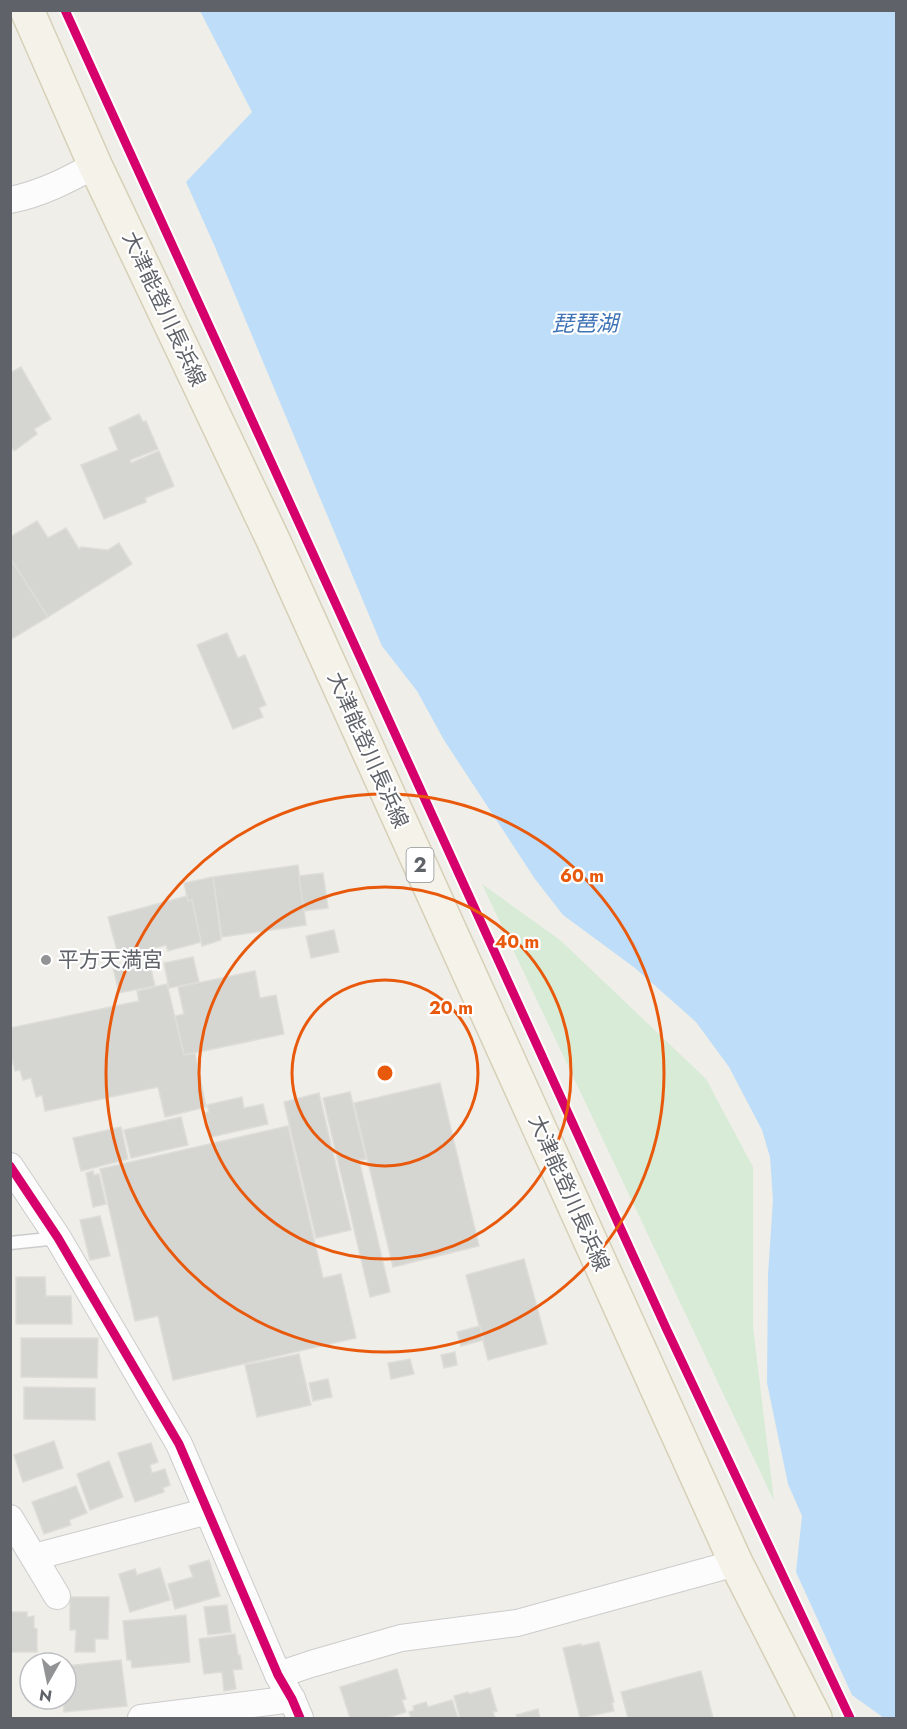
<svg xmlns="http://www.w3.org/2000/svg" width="907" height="1729" font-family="Jost,'Noto Sans JP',sans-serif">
  <rect width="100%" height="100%" fill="#efeee9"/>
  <polygon fill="#d7ebd6" points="482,884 560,940 706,1079 753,1167 753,1327 774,1501"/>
  <polygon fill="#beddf8" points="200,11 896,11 896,1718 884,1718 852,1695 796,1572 802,1516 788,1484 767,1383 768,1275 773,1200 770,1157 762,1130 729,1067 696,1022 635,968 563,915 535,879 444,740 417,691 382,646 215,247 186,182 252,112"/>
  <g fill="#d5d5d2" stroke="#deddd8" stroke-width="1.5">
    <polygon points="21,367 51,419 34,429 37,434 14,451 10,445 10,373"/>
    <polygon points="139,414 143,422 146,421 158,449 130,460 131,463 159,451 174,486 145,498 146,502 104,519 81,465 118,450 109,428"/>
    <polygon points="37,521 48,538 66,528 79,549 81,547 108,550 119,543 132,564 48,617 10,558 10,537"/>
    <polygon points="10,558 48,617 10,640"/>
    <polygon points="227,633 238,658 245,655 266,705 259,708 263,717 233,729 197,645"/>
    <polygon points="298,865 306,925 222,937 213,877"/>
    <polygon points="323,873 328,908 304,911 299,876"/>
    <polygon points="213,877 221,940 202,946 192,900 188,901 184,883"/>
    <polygon points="187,896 188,901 192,900 201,942 168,951 166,945 119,958 108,917"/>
    <polygon points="334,930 339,952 311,958 306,936"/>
    <polygon points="193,957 199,982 169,988 164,963"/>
    <polygon points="149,960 155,986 119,993 113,968"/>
    <polygon points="255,971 260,998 276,995 284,1034 184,1055 175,1016 184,1014 178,987"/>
    <polygon points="167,984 184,1055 195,1053 206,1107 165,1117 158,1087 45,1111 42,1095 36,1097 31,1078 23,1080 20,1070 15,1071 10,1052 10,1028 139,1001 137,991"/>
    <polygon points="440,1083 479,1246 393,1267 354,1103"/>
    <polygon points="350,1092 366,1159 359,1160 390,1292 370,1297 323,1098"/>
    <polygon points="319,1093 351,1230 316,1238 284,1102"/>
    <polygon points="242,1097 244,1108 263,1104 268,1124 211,1137 205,1113 209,1112 207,1105"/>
    <polygon points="181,1117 188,1145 131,1158 124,1130"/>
    <polygon points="288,1126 323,1278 341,1274 356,1338 173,1380 158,1316 135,1321 100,1169"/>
    <polygon points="121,1127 128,1159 81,1171 73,1138"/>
    <polygon points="93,1171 94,1175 99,1174 106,1204 93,1207 86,1173"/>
    <polygon points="100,1216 110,1256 90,1260 80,1220"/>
    <polygon points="524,1259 547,1344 488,1360 466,1275"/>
    <polygon points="16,1277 45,1277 46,1296 71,1296 72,1324 16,1324"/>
    <polygon points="480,1326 483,1340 461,1346 457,1332"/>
    <polygon points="21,1338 98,1338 97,1378 21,1377"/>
    <polygon points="455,1352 457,1365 444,1368 441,1355"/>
    <polygon points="299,1354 311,1405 257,1417 245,1365"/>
    <polygon points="410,1359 414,1374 391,1379 388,1363"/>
    <polygon points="328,1379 332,1397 313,1401 309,1383"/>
    <polygon points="24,1387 95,1388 95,1420 24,1419"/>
    <polygon points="54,1441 63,1468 23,1482 14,1455"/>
    <polygon points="151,1443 158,1462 150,1465 152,1473 165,1469 170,1485 163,1488 164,1492 135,1502 118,1453"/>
    <polygon points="109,1461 123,1497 90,1510 77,1474"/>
    <polygon points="76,1486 87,1513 69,1520 71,1525 44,1534 32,1502"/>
    <polygon points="209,1560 220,1596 175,1609 168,1584 193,1577 189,1566"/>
    <polygon points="160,1568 170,1600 130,1612 119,1574 135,1569 137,1575"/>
    <polygon points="70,1597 109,1597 108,1639 95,1639 95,1652 75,1652 76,1630 70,1630"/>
    <polygon points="227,1605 231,1632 208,1635 204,1607"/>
    <polygon points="10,1612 27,1612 27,1617 34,1616 34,1628 37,1629 37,1652 10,1652"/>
    <polygon points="186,1615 190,1662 132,1668 131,1660 127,1660 123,1621"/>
    <polygon points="235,1634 238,1655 240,1655 242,1669 233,1670 236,1689 224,1691 222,1672 204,1674 199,1639"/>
    <polygon points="599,1642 614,1702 612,1703 614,1711 580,1718 563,1648 581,1644 581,1646"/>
    <polygon points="121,1660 127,1706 64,1712 63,1699 66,1699 66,1666"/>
    <polygon points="397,1669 406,1699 402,1700 406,1712 390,1717 391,1718 350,1718 340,1687"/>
    <polygon points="701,1671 713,1718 628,1718 621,1692"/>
    <polygon points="490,1688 497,1711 493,1712 495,1718 460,1718 454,1696 468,1692 469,1694"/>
    <polygon points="452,1700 458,1718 411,1718 409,1712 414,1710 413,1706 426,1702 428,1707"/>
    <polygon points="538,1709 540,1718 518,1718 516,1715"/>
  </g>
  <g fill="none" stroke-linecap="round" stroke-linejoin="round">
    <defs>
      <polyline id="lane" points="10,1243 58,1238"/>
      <g id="street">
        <path d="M10 200C41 194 68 180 95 165"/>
        <polyline points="10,1166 58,1238 179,1444 278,1675 292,1699 300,1718"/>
        <polyline points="10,1518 57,1596"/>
        <polyline points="34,1557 208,1511"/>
        <polyline points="278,1675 311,1664 401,1638 517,1623 736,1563"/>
        <polyline points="141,1718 292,1699"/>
      </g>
      <polyline id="primary" points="27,10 95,165 274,542 736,1563 815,1718"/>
    </defs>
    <use href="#lane" stroke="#ccc" stroke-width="15"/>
    <use href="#street" stroke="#ccc" stroke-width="28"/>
    <use href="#primary" stroke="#d7d0b7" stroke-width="36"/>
    <use href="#lane" stroke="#fdfcfc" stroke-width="12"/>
    <use href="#street" stroke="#fdfcfc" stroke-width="26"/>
    <use href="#primary" stroke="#f4f2e9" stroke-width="33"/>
    <defs>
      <g id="cycleway">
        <polyline points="65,10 666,1328 850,1718"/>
        <polyline points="10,1166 58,1238 179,1444 278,1675 292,1699 300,1718"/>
      </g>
    </defs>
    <use href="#cycleway" stroke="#fff" stroke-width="13"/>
    <use href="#cycleway" stroke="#d6006c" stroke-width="9"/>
  </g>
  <g fill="none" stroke="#e8590c" stroke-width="3">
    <circle cx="385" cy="1073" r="93"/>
    <circle cx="385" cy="1073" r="186"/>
    <circle cx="385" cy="1073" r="279"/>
  </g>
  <circle fill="#919395" stroke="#fff" stroke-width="2" cx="46" cy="960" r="6"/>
  <g text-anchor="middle" stroke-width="4.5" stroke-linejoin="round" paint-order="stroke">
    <rect fill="#fff" stroke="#8f9195" stroke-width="1.5" x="406.5" y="848" width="27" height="34" rx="4.5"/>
    <g font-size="20" font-weight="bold" fill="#5f6268">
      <text x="420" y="872">2</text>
    </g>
    <g font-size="21" fill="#5f6268" stroke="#fff">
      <text transform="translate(164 309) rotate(65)" y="7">大津能登川長浜線</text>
      <text transform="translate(368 750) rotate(66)" y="7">大津能登川長浜線</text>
      <text transform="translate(569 1193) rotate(66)" y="7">大津能登川長浜線</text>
    </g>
    <g font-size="21" fill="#5f6268" stroke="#fff" text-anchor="start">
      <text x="58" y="967">平方天満宮</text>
    </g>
    <g font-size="22" font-style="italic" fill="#4174b6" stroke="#fff">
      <text x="585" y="331">琵琶湖</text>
    </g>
  </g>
  <circle cx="385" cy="1073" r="9" fill="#e8590c" stroke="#fff" stroke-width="3"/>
  <g font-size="18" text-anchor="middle" font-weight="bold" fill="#e8590c" stroke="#fff" stroke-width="4.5" stroke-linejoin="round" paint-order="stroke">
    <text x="582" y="882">60 m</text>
    <text x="517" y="948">40 m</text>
    <text x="451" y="1014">20 m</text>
  </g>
  <rect width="907" height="1729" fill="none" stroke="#5f6268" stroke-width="24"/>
  <g transform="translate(48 1681) rotate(189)"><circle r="28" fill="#ffffff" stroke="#bfc0c3" stroke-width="1.5"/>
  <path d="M0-4.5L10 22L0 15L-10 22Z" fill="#919395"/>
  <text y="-9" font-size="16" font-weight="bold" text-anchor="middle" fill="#5f6268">N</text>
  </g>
</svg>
